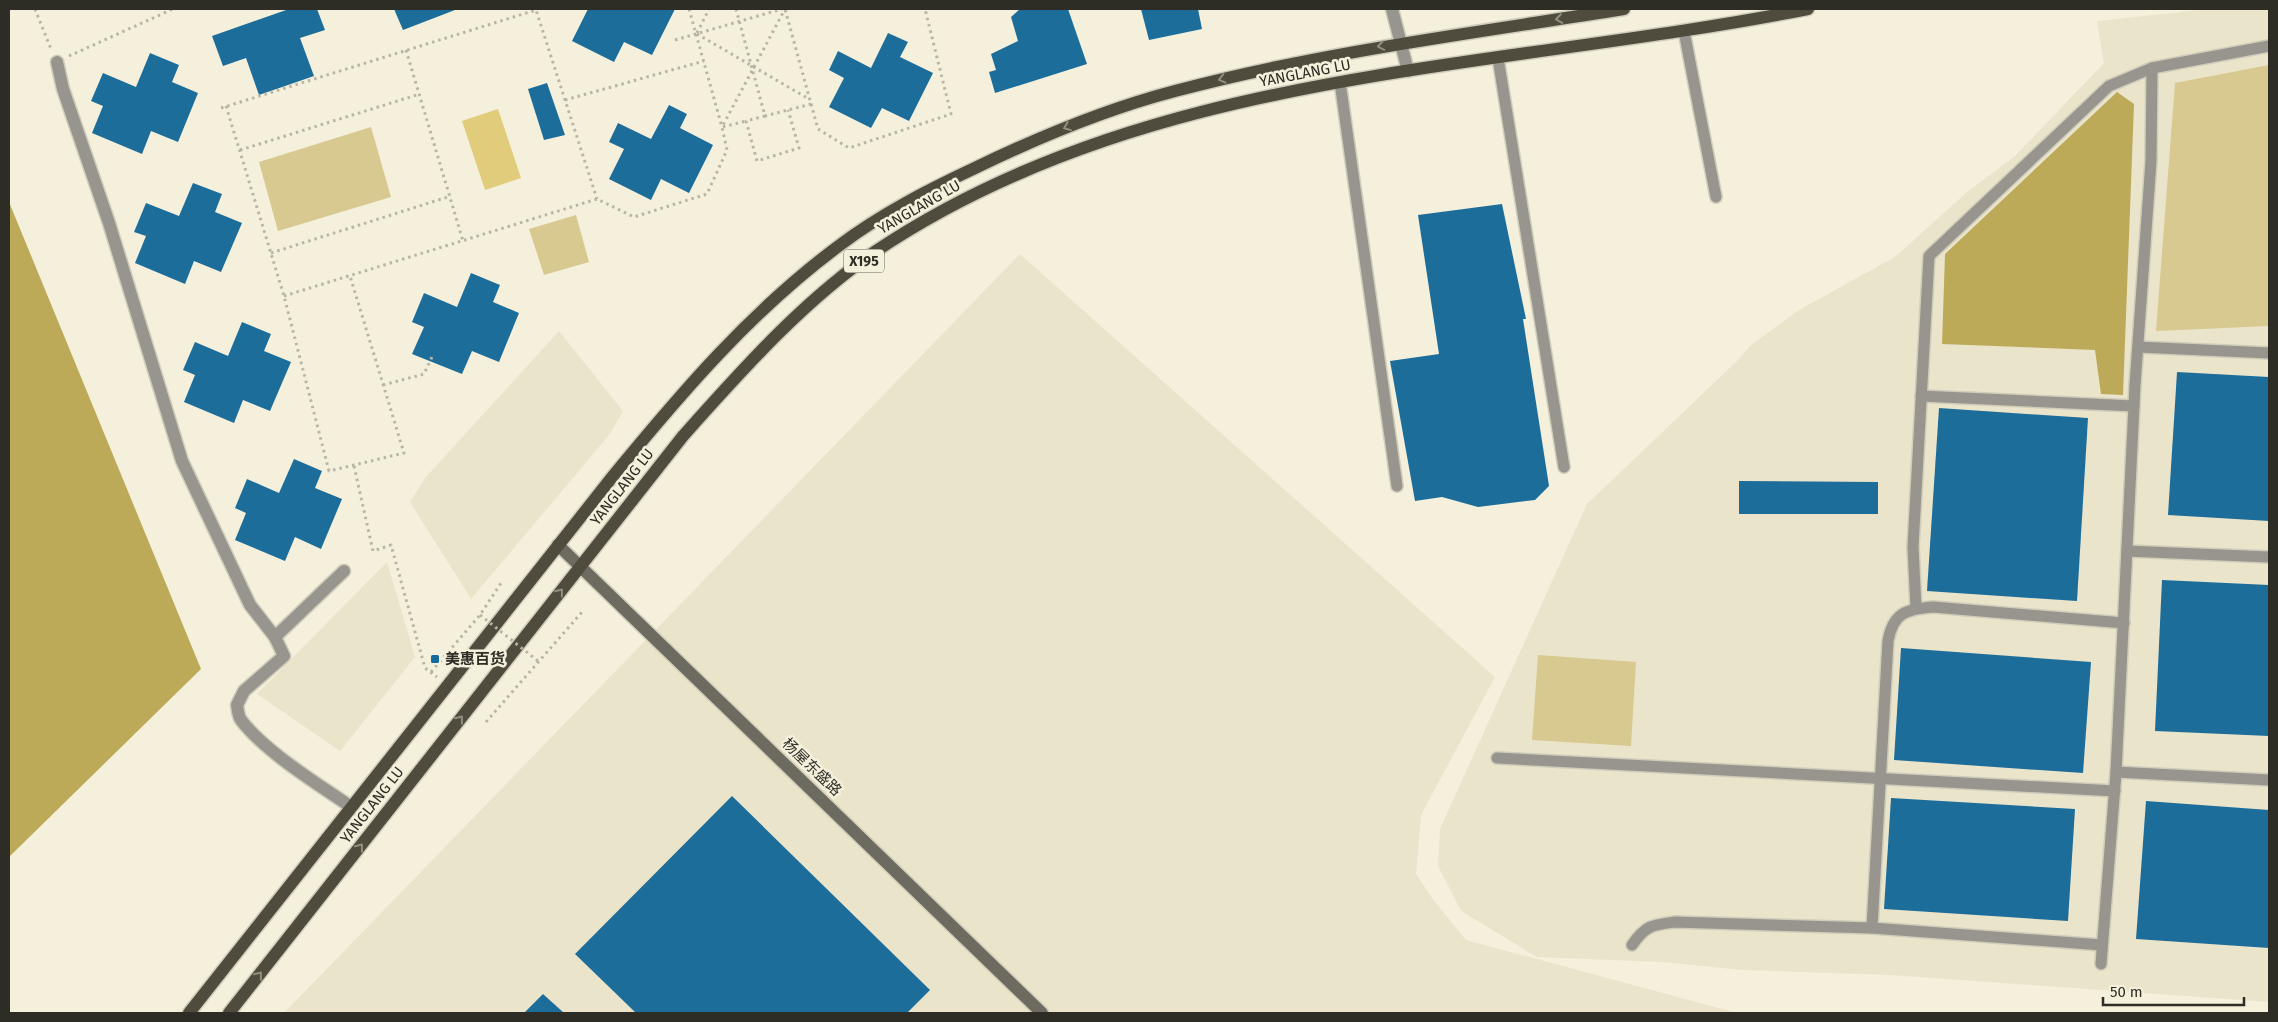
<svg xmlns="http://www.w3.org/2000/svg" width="2278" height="1022" font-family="'Fira Sans','Noto Sans SC',sans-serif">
  <rect width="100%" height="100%" fill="#f4f0dc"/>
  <g fill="#eae4ca">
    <polygon points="2209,9 2269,9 2269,1002 1890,975 1743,970 1661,962 1537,957 1461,911 1438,866 1440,829 1587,504 1737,361 1751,345 1799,310 1895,257 1966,193 2015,156 2104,63 2097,21"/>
    <polygon points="1020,254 1495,677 1421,815 1416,874 1434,901 1466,940 1737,1013 284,1013"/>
    <polygon points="559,331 623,411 610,434 471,599 410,502 425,478"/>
    <polygon points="387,562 415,657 340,751 257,694"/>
  </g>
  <g fill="#d7c990">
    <polygon points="2269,65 2269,326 2156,331 2175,83"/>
    <polygon points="371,127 391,197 278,231 259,162"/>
    <polygon points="576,215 589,262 544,275 529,229"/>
    <polygon points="1538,655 1636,662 1631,746 1532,740"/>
  </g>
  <g fill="#bdaa59">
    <polygon points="2117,92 2134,104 2123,395 2101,394 2095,350 1942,344 1945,254"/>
    <polygon points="9,202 201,669 9,857"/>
  </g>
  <polygon fill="#e0cc7b" points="498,109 521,178 485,190 462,121"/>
  <g fill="#1d6d9b">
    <polygon points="289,9 317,9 325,30 300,38 314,76 259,95 246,58 223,66 212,36"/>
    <polygon points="394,9 455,9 455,10 403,30"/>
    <polygon points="588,9 675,9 652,55 624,42 614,62 572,41"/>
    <polygon points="1020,9 1068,9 1087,64 995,93 989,72 996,70 991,54 1018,41 1011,17"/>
    <polygon points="1141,9 1198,9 1202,29 1149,40"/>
    <polygon points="888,33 908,42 900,57 933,73 909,121 882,108 871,128 829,107 844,78 829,70 838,51 871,68"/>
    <polygon points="150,53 179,65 172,82 198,93 178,142 151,131 142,154 92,133 103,106 91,101 103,73 136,87"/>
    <polygon points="547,83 565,135 544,140 528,89"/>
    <polygon points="669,105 687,114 680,128 713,145 689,193 661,179 651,200 609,179 624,149 609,142 618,123 651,139"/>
    <polygon points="193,183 222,194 215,212 242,223 221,272 194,261 185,284 135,263 146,236 134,232 146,203 179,216"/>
    <polygon points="1502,204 1526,319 1523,319 1549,486 1535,500 1478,507 1442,497 1415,501 1390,361 1439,354 1418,215"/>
    <polygon points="471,273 500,285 493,302 519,313 499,362 472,351 462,374 412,354 424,327 412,322 424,293 457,307"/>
    <polygon points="242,322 271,334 264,351 291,362 270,411 243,400 234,423 184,402 195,375 183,370 195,342 228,356"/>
    <polygon points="2177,372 2269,377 2269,521 2168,515"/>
    <polygon points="1939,408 2088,418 2077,601 1927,591"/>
    <polygon points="294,459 322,471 315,488 342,499 321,549 295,537 285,561 235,540 246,513 235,508 247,479 279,493"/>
    <polygon points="1739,481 1878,482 1878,514 1739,514"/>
    <polygon points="2162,580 2269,585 2269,736 2155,731"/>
    <polygon points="1901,648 2091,662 2083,773 1894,760"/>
    <polygon points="732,796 930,990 907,1013 636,1013 575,954"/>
    <polygon points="1891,798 2075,809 2068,921 1884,909"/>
    <polygon points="2146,801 2269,810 2269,948 2136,939"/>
    <polygon points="543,994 564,1013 524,1013"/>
  </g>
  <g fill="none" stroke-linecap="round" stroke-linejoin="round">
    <defs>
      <g id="lane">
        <polyline points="1684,31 1716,197"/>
        <polyline points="1498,58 1564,467"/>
        <polyline points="1340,82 1397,486"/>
        <polyline points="2138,347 2269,353"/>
        <polyline points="1921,396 2134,406"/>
        <polyline points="2127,551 2269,557"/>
        <polyline points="1916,608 1913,547 1929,256 2109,86 2152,68"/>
        <polyline points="1497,758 2115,791"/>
        <polyline points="2116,772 2269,780"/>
        <path d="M1872 928 1888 641C1893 613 1906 609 1933 607L2124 623"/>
        <path d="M1632 945C1646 925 1652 925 1675 922L1872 928 2102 945"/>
        <polyline points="2101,964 2116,772 2135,385 2151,161 2152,68 2269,46"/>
      </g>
      <g id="street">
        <polyline points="1392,9 1408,71"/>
        <polyline points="57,62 63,89 109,223 182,461 250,605 275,637"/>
        <path d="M344 571 275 637 284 656 244 691 237 705C238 710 238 716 241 720 265 752 318 784 351 807"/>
      </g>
      <polyline id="secondary" points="558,545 1042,1013"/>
      <g id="primary">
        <path d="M189 1013 613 476C682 392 752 310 840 245 881 214 928 190 975 168 1039 137 1106 109 1175 91 1322 52 1474 33 1624 9"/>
        <path d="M229 1013 683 436C742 370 803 301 876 251 1150 67 1496 71 1808 9"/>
      </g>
    </defs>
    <use href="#lane" stroke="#d0cdbb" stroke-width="14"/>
    <use href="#street" stroke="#d0cdbb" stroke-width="15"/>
    <use href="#secondary" stroke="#d0cdbb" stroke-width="15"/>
    <use href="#primary" stroke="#d0cdbb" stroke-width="15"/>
    <g stroke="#b8b5a5" stroke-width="3" stroke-dasharray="2.5 4" stroke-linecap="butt">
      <polyline points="35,9 51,49"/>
      <polyline points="689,9 722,127 746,121"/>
      <polyline points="736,9 765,116 811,104 785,9"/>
      <polyline points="697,33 709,9"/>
      <polyline points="697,34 809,99"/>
      <polyline points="675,40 782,9"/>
      <polyline points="406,50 463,241"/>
      <polyline points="69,56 173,9"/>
      <polyline points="565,100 704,61"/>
      <polyline points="811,104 818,129 849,148 951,114 925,9"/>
      <polyline points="226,106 284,296 329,471 404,453 350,276"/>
      <polyline points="221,108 536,10 597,199"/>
      <polyline points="765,116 746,121 757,161 799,148 788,110"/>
      <polyline points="240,150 420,94"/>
      <polyline points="271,253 451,196"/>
      <polyline points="284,296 597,199 634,217 707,194 727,150 722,127 785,9"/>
      <polyline points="383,385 424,374 432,357"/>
      <polyline points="354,466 373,551 391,545 425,668 437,677"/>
      <polyline points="431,672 480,615 503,580"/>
      <polyline points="486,722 582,612"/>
    </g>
    <use href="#lane" stroke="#97958d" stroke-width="11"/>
    <use href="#street" stroke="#97958d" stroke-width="12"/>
    <use href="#secondary" stroke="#6d6a5f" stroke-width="12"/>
    <use href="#primary" stroke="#4f4c3e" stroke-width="12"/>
    <polyline stroke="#b8b5a5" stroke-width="3" stroke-dasharray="2.5 4" stroke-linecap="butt" points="480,615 538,661"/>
  </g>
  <defs><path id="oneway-chevron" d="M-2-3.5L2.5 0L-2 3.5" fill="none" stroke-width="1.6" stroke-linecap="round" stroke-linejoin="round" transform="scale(1.25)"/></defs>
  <g stroke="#918e7d">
    <use href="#oneway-chevron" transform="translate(1559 19) rotate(171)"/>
    <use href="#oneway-chevron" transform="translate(1381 46) rotate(170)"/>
    <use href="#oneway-chevron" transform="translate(1222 79) rotate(166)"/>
    <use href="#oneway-chevron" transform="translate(1067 127) rotate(158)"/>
    <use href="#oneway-chevron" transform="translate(560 592) rotate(-52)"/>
    <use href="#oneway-chevron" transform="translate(460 719) rotate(-52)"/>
    <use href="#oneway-chevron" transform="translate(360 847) rotate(-52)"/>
    <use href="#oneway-chevron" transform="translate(259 975) rotate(-52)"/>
  </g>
  <rect fill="#136c9b" stroke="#f4f0dc" stroke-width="2" x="430" y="654" width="10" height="10" rx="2.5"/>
  <g text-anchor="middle" stroke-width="5" stroke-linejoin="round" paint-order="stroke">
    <rect fill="#f4f0dc" stroke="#69685c" stroke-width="1" x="844" y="249.5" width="40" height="23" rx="4"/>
    <g font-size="14" font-weight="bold" fill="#2e2d25">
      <text x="864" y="266">X195</text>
    </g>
    <g font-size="15" fill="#2e2d25" stroke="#f4f0dc">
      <text transform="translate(1305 73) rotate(-11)" y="5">YANGLANG LU</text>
      <text transform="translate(919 207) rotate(-30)" y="5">YANGLANG LU</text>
      <text transform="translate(622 487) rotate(-52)" y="5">YANGLANG LU</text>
      <text transform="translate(812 767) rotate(44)" y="5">杨屋东盛路</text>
      <text transform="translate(372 805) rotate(-52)" y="5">YANGLANG LU</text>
    </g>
    <g font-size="15" font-weight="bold" fill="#2e2d25" stroke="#f4f0dc" text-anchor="start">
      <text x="445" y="664">美惠百货</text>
    </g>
  </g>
  <rect width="2278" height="1022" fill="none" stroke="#2e2d25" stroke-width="20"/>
  <path d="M2103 997v8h141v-8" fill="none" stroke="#2e2d25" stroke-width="2.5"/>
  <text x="2110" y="997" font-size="15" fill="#2e2d25" stroke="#f4f0dc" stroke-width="4" paint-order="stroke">50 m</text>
</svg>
